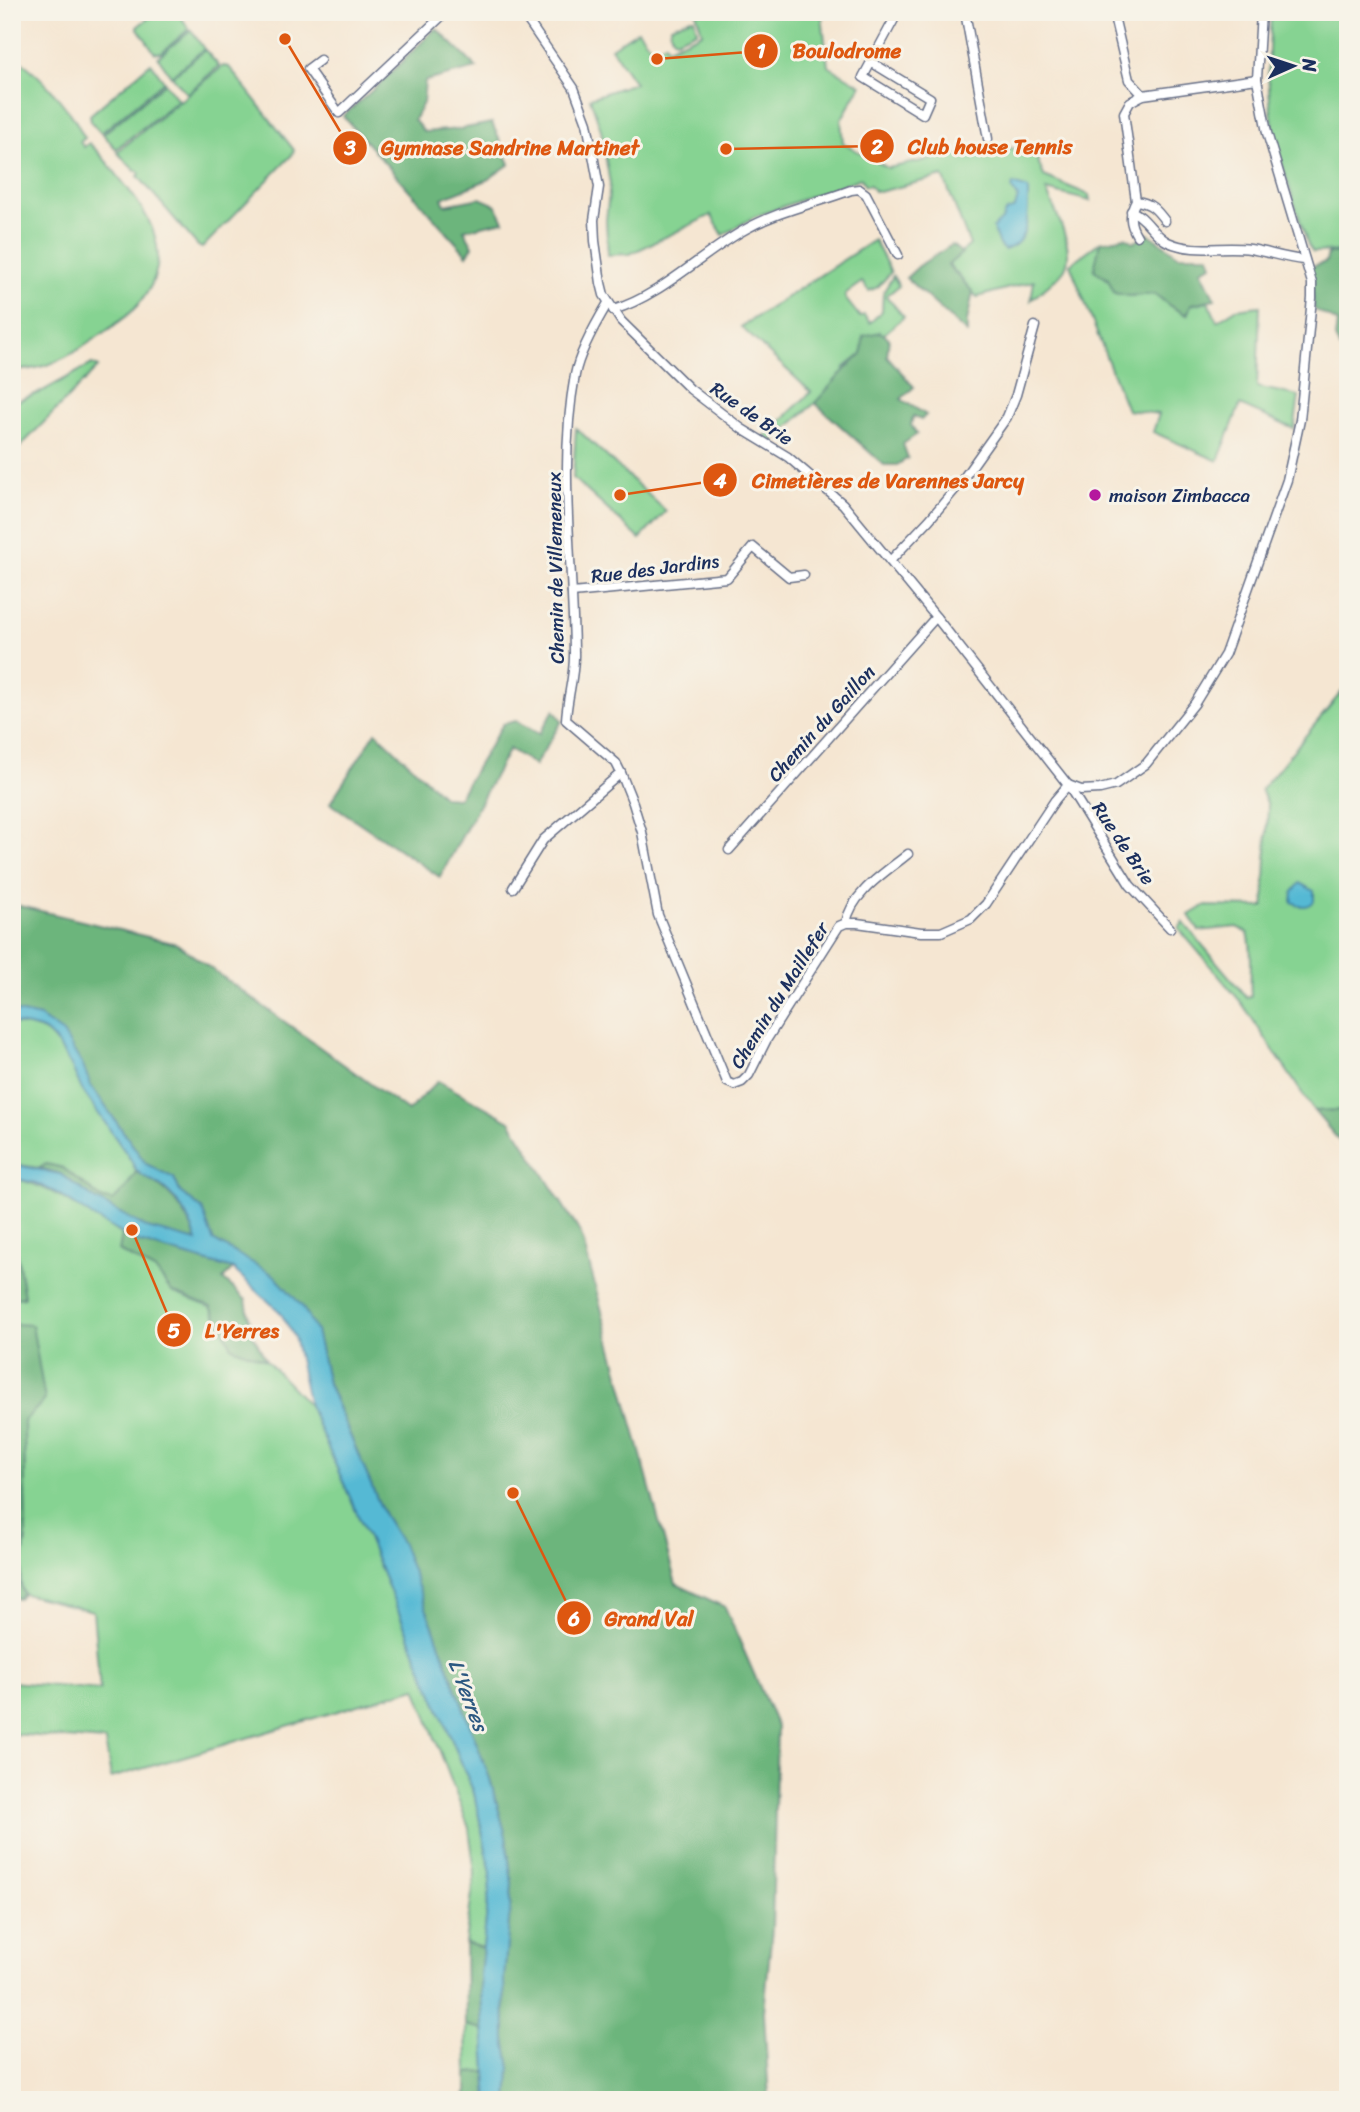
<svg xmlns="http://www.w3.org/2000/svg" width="1360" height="2112" font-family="Sriracha,sans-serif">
  <rect width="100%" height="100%" fill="#f7f3e8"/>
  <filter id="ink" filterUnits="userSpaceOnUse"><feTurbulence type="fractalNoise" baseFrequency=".0143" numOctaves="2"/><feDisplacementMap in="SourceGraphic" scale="14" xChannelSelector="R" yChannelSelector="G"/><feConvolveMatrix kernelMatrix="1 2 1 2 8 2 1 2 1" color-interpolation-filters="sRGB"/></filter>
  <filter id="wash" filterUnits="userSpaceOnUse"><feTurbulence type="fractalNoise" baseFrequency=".00686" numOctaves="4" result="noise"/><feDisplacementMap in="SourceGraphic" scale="28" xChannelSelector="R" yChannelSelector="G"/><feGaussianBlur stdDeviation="1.57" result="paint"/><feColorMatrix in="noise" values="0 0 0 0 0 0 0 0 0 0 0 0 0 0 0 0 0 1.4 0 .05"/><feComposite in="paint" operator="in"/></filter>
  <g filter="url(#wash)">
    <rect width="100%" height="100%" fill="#f5e6d2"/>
    <g fill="#86d392" stroke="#508178" stroke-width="2">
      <polygon points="156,12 178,12 189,29 162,52 155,53 137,27"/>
      <path d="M696 12H824L822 16 828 66 861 85 841 120 843 143 888 168 966 152 997 149 998 145 1035 154 1044 176 1089 195 1090 201 1046 190C1055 211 1077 250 1064 270 1056 281 1041 291 1031 300L1034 281 977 297 948 264 970 245 943 176 879 192 874 191 870 185 865 186 861 178 754 217 723 235 711 215 630 254 608 255 606 220 610 184 601 130 590 98 635 83 611 48 638 30 653 50 665 43 668 48 702 33Z"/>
      <path d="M1271 12H1348V251L1313 252 1308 245C1292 195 1271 141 1269 88 1267 63 1270 37 1271 12Z"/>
      <polygon points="691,18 694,18 697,31 676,40 673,39 670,31 671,26"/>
      <polygon points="191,30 204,49 171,76 158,57"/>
      <polygon points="205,50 219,66 188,93 185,92 172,76"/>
      <path d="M12 56C37 70 58 96 74 119 79 125 80 131 85 138L80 142 84 147 89 143C101 154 111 167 121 180 149 214 174 253 145 296 133 314 113 326 96 338 71 356 43 372 12 370Z"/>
      <polygon points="151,63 164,81 101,133 91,122 90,115"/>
      <polygon points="223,66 229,67 294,150 292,155 202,248 198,246 138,176 140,174 137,170 135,171 117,152"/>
      <polygon points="165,83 178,100 116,149 103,134"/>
      <polygon points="874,240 891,272 878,287 869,291 862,282 845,294 845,298 860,317 864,315 870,323 882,311 883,293 893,276 899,286 886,296 904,317 883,335 880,332 862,354 845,367 842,375 815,403 772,441 764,437 811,392 741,327"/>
      <polygon points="1100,242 1095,270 1129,296 1155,294 1170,306 1187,315 1191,305 1208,301 1217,321 1236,309 1260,306 1257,387 1299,396 1294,429 1240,405 1218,461 1153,432 1159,414 1127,410 1070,264"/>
      <polygon points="92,364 98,367 12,455 12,403 41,392"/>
      <polygon points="576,428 666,511 640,539 573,478"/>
      <path d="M1348 684V1110L1314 1111 1241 1002 1179 929 1183 922 1247 998 1251 996C1249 975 1254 952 1248 933L1237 927 1199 931 1189 915 1204 906 1264 907 1268 805 1261 790Z"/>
      <path d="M12 1024C22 1025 36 1026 45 1032 58 1040 76 1073 81 1088L131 1160 136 1172 125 1189 113 1202 101 1198 63 1168 46 1164 40 1168 12 1164Z"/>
      <path d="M12 1178C55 1187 84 1213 122 1234L120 1252 156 1271 172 1292 211 1307 232 1347 266 1360 309 1405 368 1538 474 1793 491 1873 483 1948 465 1943 475 1873 469 1828 416 1688 111 1778 105 1741 12 1734V1682L100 1690 93 1611 24 1594C16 1575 26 1555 26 1535 25 1464 21 1396 15 1324L12 1319V1298L24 1297 12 1220Z"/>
      <polygon points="466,2025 483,2029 486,2072 467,2073"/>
    </g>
    <g fill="#6cb57c" stroke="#44726d" stroke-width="2">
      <polygon points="436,28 477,68 425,81 423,103 414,120 424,132 460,129 492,123 510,164 487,180 442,198 445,205 480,198 496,205 504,221 464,230 473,246 467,255 343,116 384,80"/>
      <polygon points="1149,234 1178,255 1209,255 1212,265 1201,270 1215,299 1191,304 1187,315 1170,306 1155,294 1129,296 1114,293 1108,279 1094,270 1100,242 1125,237 1134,242"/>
      <polygon points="952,245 962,253 948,265 973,292 967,321 967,333 906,278 920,265"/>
      <polygon points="1348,252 1348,351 1341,350 1335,338 1337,322 1314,309 1310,267 1326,262 1328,253"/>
      <path d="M880 332 889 338 887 356 914 387 901 399 926 415 921 420 913 416 911 425 917 434 903 444 908 458 897 465H884L815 403C831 386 844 368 862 354L863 336Z"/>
      <polygon points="554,710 562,721 535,765 509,749 440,877 330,803 376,732 444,797 458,798 503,724 516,721 539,734"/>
      <polygon points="12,904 177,944 408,1111 438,1081 510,1121 581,1234 676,1584 725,1607 777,1727 772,1929 764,2012 769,2100 508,2100 510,2068 505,2039 504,1979 512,1884 506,1836 490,1779 402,1544 384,1515 328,1383 316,1331 236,1253 213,1240 202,1209 180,1192 174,1178 146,1164 91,1086 83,1066 40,1017 12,1011"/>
      <polygon points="1348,1110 1348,1151 1314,1111"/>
      <path d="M46 1164 63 1168 101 1198 113 1201 125 1189 136 1172C167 1186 187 1209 197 1242L147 1228 95 1199 60 1174 40 1168Z"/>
      <polygon points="12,1220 24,1297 12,1298"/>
      <polygon points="122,1234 135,1241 233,1269 223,1279 246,1300 252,1333 266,1360 232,1347 211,1307 172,1292 156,1271 119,1251"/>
      <polygon points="12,1319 15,1324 32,1325 45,1400 24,1421 26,1537 20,1584 24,1594 19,1599 12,1598"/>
      <polygon points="465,1943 483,1948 480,1976 483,2029 466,2025"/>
      <polygon points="486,2072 488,2100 462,2100 467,2092 467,2073"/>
    </g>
    <g fill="#55b9d4" stroke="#387499" stroke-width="2">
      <path d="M1013 184 1028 189C1028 211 1031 243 1004 250L999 245 993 228 1002 220 1005 212 1015 208 1018 197 1012 189Z"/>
      <path d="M1300 883 1314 891V901C1308 909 1300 906 1292 902L1293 892Z"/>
      <path d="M12 1011 40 1017 63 1033 83 1066 91 1086 146 1164 174 1178 180 1192 202 1209 213 1240 274 1275 302 1306 316 1331 328 1384 384 1515 402 1544 490 1779 506 1836 512 1884 504 1979 505 2039 510 2068 508 2100H488L480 1976 491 1873 474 1793 368 1538 309 1405 294 1336 280 1312 233 1269 135 1241 93 1217 59 1194 36 1183 12 1178V1164L60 1174 95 1199 147 1228 197 1241C191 1222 180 1201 164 1188 150 1177 138 1179 131 1160L81 1088C76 1073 58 1040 45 1031 36 1026 22 1025 12 1023Z"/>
    </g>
  </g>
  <g filter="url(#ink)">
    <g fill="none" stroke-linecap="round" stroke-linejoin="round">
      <defs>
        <g id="street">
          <polyline points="522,12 574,88 587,123 599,187 594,220 595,241 601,283 604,295 621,321 690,389 742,429 788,457 843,504 936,617 1068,785 1130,885 1170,928"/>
          <polyline points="965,12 988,139"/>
          <polyline points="1113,12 1129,80 1143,95"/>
          <polyline points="320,60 308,69 339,113 446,12"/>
          <polyline points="871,62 930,98 923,114 863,77 898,12"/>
          <path d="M1136 201C1151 203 1156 209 1165 221"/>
          <path d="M1131 211C1146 216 1153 235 1168 242 1195 254 1222 245 1250 249 1268 252 1285 258 1303 260"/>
          <path d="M1137 236C1129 223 1129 214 1136 201L1124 113 1130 102 1143 95 1257 79"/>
          <path d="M608 303C596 323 579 353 575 375 558 466 573 560 574 652 575 675 567 697 566 720L616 763 621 773 633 803 642 832 658 915 727 1082 734 1085 742 1082 749 1075 767 1039 839 926 846 923H857L921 932H941L971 919 986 904 1055 800 1068 785"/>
          <path d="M613 310C661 296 702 253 746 229 778 211 817 203 851 190L859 189 866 194 898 255"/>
          <polyline points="890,561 929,520 958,486 1007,417 1016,395 1035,326"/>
          <polyline points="572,593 727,578 753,547 789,577 804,575"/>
          <polyline points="1068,785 1081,790 1100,789 1116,785 1146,764 1195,703 1225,654 1287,480 1300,420 1312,298 1312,283 1267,133 1257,79 1261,12"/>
          <polyline points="729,850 936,617"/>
          <polyline points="513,888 543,840 621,773"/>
          <path d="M846 923C851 893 886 872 908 854"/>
        </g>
      </defs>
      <use href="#street" stroke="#676f87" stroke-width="11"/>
      <use href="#street" stroke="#fff" stroke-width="8"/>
    </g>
  </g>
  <circle fill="#b5179e" stroke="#f7f3e8" stroke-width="2.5" cx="1095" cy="495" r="7"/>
  <g text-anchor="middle" stroke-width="6" stroke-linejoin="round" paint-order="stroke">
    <g font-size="19" fill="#1b2f5e" stroke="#f7f3e8">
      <text transform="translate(752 413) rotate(35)" y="7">Rue de Brie</text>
      <text transform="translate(555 568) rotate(-91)" y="7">Chemin de Villemeneux</text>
      <text transform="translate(655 568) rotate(-7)" y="7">Rue des Jardins</text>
      <text transform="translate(821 723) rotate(-48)" y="7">Chemin du Gaillon</text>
      <text transform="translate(1124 843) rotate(56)" y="7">Rue de Brie</text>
      <text transform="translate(779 995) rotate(-58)" y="7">Chemin du Maillefer</text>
    </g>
    <g font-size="19" fill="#1b2f5e" stroke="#f7f3e8" text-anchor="start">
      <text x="1109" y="502">maison Zimbacca</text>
    </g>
    <g font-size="21" font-style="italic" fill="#2c5881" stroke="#f7f3e8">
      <text transform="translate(468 1695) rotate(69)" y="7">L'Yerres</text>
    </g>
  </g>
  <path fill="none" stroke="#de5710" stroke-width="2.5" d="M657 59L761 51M726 149L877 146M285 39L350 148M620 495L720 480M132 1230L174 1330M513 1493L574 1618"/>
  <g fill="#de5710" stroke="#f7f3e8" stroke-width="2.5">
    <circle cx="657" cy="59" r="7"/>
    <circle cx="726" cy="149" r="7"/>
    <circle cx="285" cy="39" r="7"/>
    <circle cx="620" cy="495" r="7"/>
    <circle cx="132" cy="1230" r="7"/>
    <circle cx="513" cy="1493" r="7"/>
    <circle cx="761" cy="51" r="18"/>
    <circle cx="877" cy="146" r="18"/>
    <circle cx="350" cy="148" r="18"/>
    <circle cx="720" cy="480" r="18"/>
    <circle cx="174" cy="1330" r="18"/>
    <circle cx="574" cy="1618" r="18"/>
  </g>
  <g font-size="21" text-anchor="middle" font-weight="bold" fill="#fff">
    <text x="761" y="58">1</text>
    <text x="877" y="154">2</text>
    <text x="350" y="155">3</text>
    <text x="720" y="488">4</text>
    <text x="174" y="1338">5</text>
    <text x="574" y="1626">6</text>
  </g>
  <g font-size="21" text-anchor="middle" font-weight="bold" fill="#de5710" stroke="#f7f3e8" stroke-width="6" stroke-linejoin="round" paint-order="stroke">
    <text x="847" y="58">Boulodrome</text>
    <text x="990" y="154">Club house Tennis</text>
    <text x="510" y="155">Gymnase Sandrine Martinet</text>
    <text x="888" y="488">Cimetières de Varennes Jarcy</text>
    <text x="242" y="1338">L'Yerres</text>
    <text x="649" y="1626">Grand Val</text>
  </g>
  <rect width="1360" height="2112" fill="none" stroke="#f7f3e8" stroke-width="42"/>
  <g transform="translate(1293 66) rotate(87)" stroke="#f7f3e8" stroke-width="5" paint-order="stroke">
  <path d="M0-5L12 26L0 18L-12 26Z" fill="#1b2f5e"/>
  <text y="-10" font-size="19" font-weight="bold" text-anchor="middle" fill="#1b2f5e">N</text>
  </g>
</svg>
